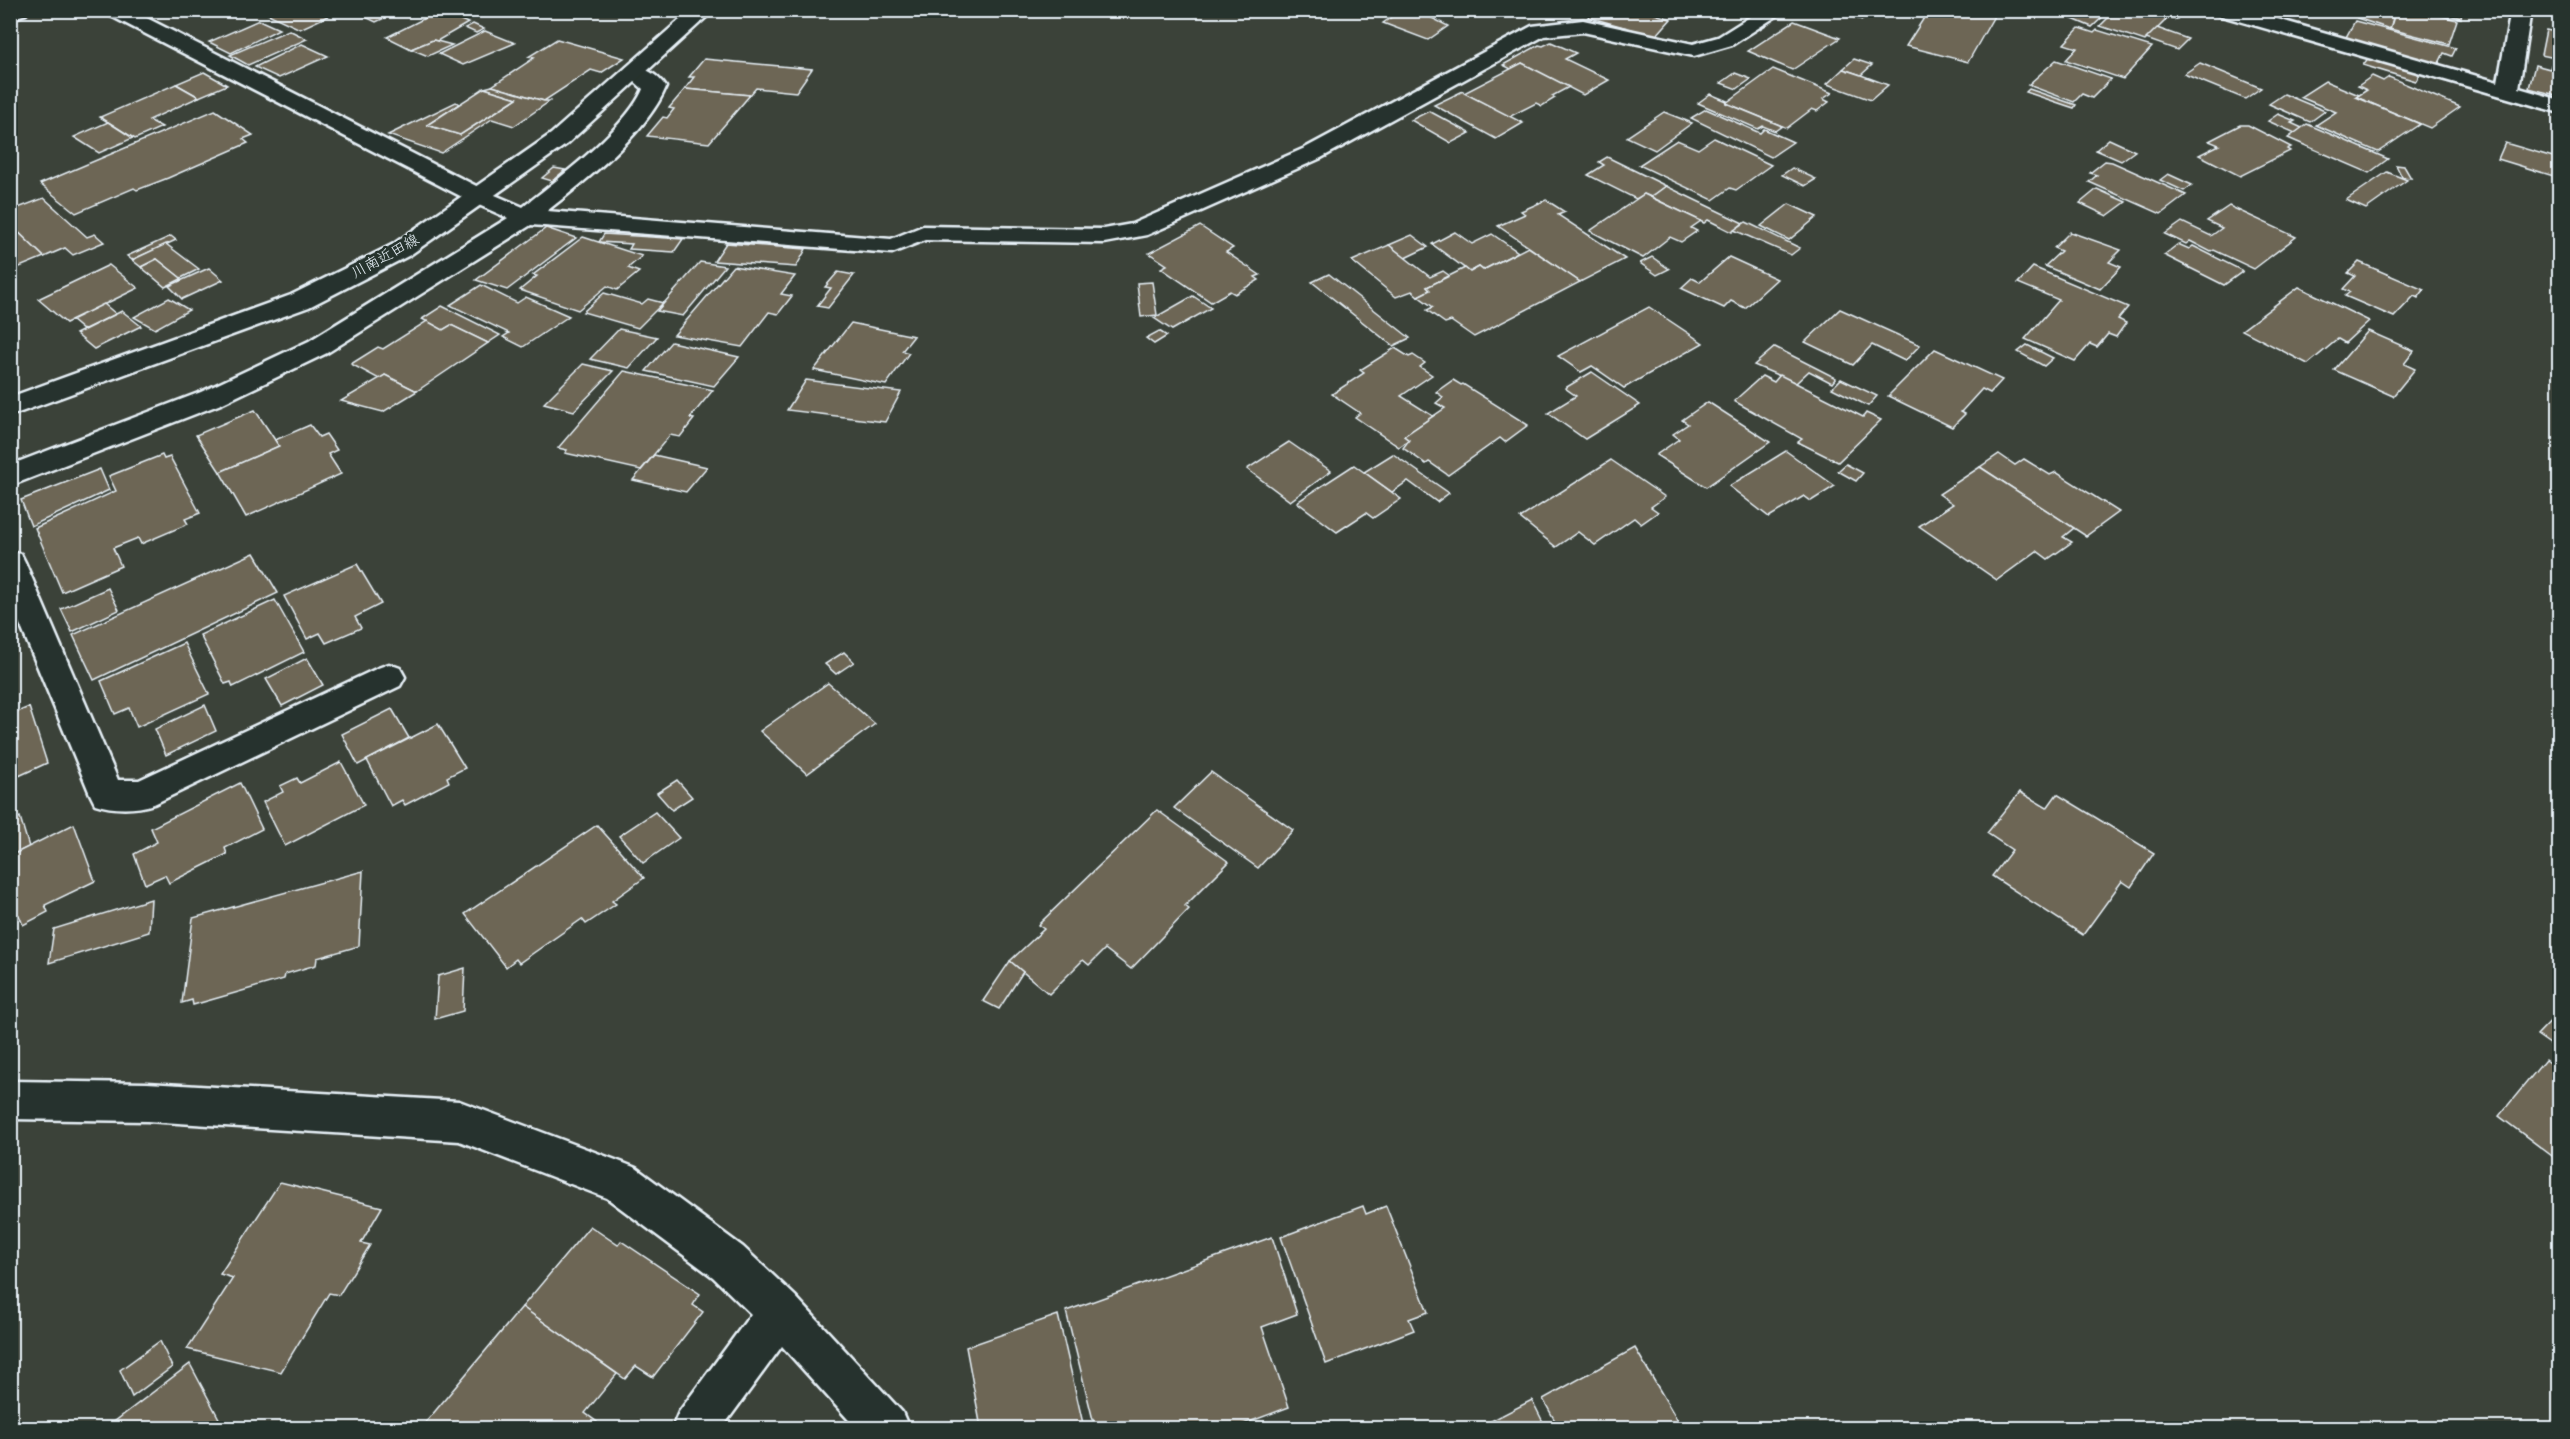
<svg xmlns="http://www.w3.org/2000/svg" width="2570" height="1439" font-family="'Balsamiq Sans','Klee One',sans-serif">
  <rect width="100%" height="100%" fill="#3b4239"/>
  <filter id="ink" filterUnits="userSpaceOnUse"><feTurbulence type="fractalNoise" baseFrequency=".0167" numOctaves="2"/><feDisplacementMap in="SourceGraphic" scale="12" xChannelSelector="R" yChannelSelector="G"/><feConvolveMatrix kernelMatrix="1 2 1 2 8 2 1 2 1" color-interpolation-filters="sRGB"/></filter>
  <g filter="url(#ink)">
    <g fill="#6d6655" stroke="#e8f1f8" stroke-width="1.5">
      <polygon points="276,10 316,10 328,16 300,29 268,14"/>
      <polygon points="351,10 401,10 376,22"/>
      <polygon points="777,10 823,10 817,17"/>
      <polygon points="1402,10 1414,10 1420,13 1417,16 1424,14 1448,26 1428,40 1383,23"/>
      <polygon points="1595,10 1658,10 1655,14 1671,19 1656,36 1588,17"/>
      <polygon points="1826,10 1891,10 1886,18 1867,13 1862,20"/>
      <polygon points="1929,10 1972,10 1994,16 1968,62 1906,46"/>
      <polygon points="2110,10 2092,27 2053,11 2054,10"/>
      <polygon points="2116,10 2176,10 2181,14 2176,20 2169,17 2145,41 2100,26"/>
      <polygon points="2363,10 2393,18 2390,29 2357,18"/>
      <polygon points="2396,10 2418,10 2457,20 2449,44 2390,29"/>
      <polygon points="2428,10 2462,10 2461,18"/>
      <polygon points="439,11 468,23 437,41 433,40 411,49 387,37"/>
      <polygon points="259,20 279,29 231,53 209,42"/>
      <polygon points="1794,21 1840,38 1792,70 1748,51"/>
      <polygon points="2355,21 2456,48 2452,56 2444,53 2438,65 2345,39"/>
      <polygon points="473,24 484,29 476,33 465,28"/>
      <polygon points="2079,28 2094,33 2097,30 2152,47 2123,79 2066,60 2077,48 2064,44"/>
      <polygon points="2157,28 2188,39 2177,50 2146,39"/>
      <polygon points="289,30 307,39 248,65 230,55"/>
      <polygon points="2546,30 2560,33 2560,59 2541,55"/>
      <polygon points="485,31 515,43 463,65 439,54"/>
      <polygon points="557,39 624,58 601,73 591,70 544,101 492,86 534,58 528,57"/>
      <polygon points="433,40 452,45 428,56 411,49"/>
      <polygon points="1551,42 1576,53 1565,59 1609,80 1583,95 1522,63 1511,69 1503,65 1539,45 1543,46"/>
      <polygon points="302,44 328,56 279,78 255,67"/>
      <polygon points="2369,57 2421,72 2416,81 2363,65"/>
      <polygon points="704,59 812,69 796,92 756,88 750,95 685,89 694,77 689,77"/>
      <polygon points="1854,59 1872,65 1861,75 1843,69"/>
      <polygon points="2056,60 2111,79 2092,98 2082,94 2074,102 2028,85"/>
      <polygon points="1522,63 1569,87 1552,96 1555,98 1542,106 1536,103 1509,117 1464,93"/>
      <polygon points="2200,63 2261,88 2245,99 2184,74"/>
      <polygon points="2535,65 2550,69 2551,65 2560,68 2560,96 2529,88"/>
      <polygon points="1773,69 1832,93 1823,99 1829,102 1817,111 1812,109 1787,128 1726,103"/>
      <polygon points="1843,69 1861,75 1888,85 1871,100 1827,84"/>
      <polygon points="204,72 227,85 199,97 176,84"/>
      <polygon points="1735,73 1751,79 1737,89 1721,83"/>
      <polygon points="2372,76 2383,81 2389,77 2460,107 2430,128 2356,97 2367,90 2358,86"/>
      <polygon points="2325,81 2359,95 2356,97 2420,124 2378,152 2316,125 2336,112 2300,97"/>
      <polygon points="176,84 199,97 149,120 162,127 135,139 100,117"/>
      <polygon points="492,86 544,101 550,101 514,126 492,119 441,153 388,135 456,102 459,104 427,125 460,135 517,98 484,88"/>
      <polygon points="484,88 517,98 460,135 427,125"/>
      <polygon points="685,89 750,95 709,143 647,136 663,117 667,118 674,109 669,108"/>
      <polygon points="2029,89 2076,105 2074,108 2026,92"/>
      <polygon points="1463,91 1464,93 1523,123 1496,139 1434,105"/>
      <polygon points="1710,94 1727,101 1726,103 1782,126 1775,131 1763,126 1758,129 1698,103"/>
      <polygon points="2284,94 2325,111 2310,122 2269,104"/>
      <polygon points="1706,109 1760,133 1764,129 1793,142 1771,157 1691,118"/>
      <polygon points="215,110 253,135 243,139 248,143 168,178 137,190 134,188 76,213 40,184"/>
      <polygon points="1429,111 1470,133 1451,143 1411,120"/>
      <polygon points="1664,112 1692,123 1655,150 1627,137"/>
      <polygon points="2278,114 2295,121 2291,123 2302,128 2295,133 2268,121"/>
      <polygon points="108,122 133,138 99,153 74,137"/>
      <polygon points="2307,124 2388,159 2369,173 2288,138"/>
      <polygon points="2240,125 2248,125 2291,147 2287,149 2290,151 2240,176 2199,155 2219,145 2209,141"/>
      <polygon points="1714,138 1771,165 1736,190 1730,188 1713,200 1639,165 1677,140 1698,149"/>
      <polygon points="2109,139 2135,151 2121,161 2096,150"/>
      <polygon points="2505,143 2560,159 2560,178 2498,159"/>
      <polygon points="1607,157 1666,186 1651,197 1644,194 1636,199 1588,175 1604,165 1599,162"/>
      <polygon points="2105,161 2112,162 2186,195 2161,214 2089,182 2097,175 2090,173"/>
      <polygon points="2396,165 2404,166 2411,178 2402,177"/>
      <polygon points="554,168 565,170 552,181 542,178"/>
      <polygon points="1792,168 1816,179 1805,186 1782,175"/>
      <polygon points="2387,172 2407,180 2366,209 2346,200"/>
      <polygon points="2168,174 2192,185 2184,191 2160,180"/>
      <polygon points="1666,186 1743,223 1732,232 1708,220 1704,223 1651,197"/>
      <polygon points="2097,189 2126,202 2107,216 2080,203"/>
      <polygon points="1644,194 1701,221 1691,228 1697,231 1681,242 1670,237 1643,258 1590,231"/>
      <polygon points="44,198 87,237 95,234 104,242 73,255 65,248 44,257 10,224 10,211"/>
      <polygon points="1546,200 1565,212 1558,215 1625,259 1580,282 1498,226 1525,214 1521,211"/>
      <polygon points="1789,204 1817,217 1789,240 1761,226"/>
      <polygon points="2229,206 2296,237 2254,269 2214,250 2211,252 2190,241 2186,244 2165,234 2182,222 2211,236 2222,228 2207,221"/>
      <polygon points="1746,222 1800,248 1791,255 1734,230"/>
      <polygon points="10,224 44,257 10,271"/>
      <polygon points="1200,226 1233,248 1226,252 1260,275 1255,277 1259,280 1235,294 1230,291 1211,302 1161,268 1167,265 1149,253"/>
      <polygon points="546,228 576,238 507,290 476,280"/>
      <polygon points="1455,232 1472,244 1492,234 1518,252 1483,270 1479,267 1470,272 1432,244"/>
      <polygon points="2070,232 2121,250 2109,262 2121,267 2100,289 2045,266 2061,251 2054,248"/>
      <polygon points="604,234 683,239 674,252 629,249 632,244 599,242"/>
      <polygon points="1412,235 1428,247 1405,258 1389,245"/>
      <polygon points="171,236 176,240 132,260 127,256"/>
      <polygon points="583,237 642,256 628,268 639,272 617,290 607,286 578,310 520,290 537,276 533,275"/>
      <polygon points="726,243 806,249 796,267 714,261"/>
      <polygon points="166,244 199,269 181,278 157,259 141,267 132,260"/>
      <polygon points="2178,244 2189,249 2193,246 2243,271 2224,285 2164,255"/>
      <polygon points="1389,245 1430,277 1443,271 1450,276 1427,287 1430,290 1418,296 1412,291 1396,297 1352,261"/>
      <polygon points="1528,247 1580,282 1474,337 1451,321 1445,323 1427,310 1433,307 1418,296 1430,290 1427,287 1465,268 1470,272 1479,267 1483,270"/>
      <polygon points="1652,257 1669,269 1657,275 1640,263"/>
      <polygon points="1729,257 1777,279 1745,308 1731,301 1724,308 1681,288 1692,278 1700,282"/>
      <polygon points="157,259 181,278 181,279 165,287 141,267"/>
      <polygon points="700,262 725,266 683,316 657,311"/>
      <polygon points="2359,262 2424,290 2418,298 2414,296 2394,317 2345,296 2350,292 2343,289 2355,276 2348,273"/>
      <polygon points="109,265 138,288 66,323 38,299"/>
      <polygon points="733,266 795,276 781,294 792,296 778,314 769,312 742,347 674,335"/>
      <polygon points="2033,267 2128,307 2118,319 2126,323 2116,337 2108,334 2097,347 2090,344 2075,361 2025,339 2059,300 2018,283"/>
      <polygon points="209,268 223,280 182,299 169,286"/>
      <polygon points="838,272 854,275 828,308 817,306 831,288 825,287"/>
      <polygon points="1329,274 1410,338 1393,346 1312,282"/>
      <polygon points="1152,282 1157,315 1141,317 1137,283"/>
      <polygon points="481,285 517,303 526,297 569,316 523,347 503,337 509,333 450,305"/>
      <polygon points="2299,287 2369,321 2345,343 2338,339 2308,364 2242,330"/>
      <polygon points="604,293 642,304 648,299 663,303 638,328 583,312"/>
      <polygon points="1193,296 1211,308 1172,330 1154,318"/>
      <polygon points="169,298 189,310 155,329 134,317"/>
      <polygon points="104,304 116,314 83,330 71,320"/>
      <polygon points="442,306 500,335 488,343 451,325 443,330 422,319"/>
      <polygon points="1649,307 1703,343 1624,388 1592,366 1581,372 1558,356"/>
      <polygon points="1840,309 1920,345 1905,361 1872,345 1853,365 1805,342"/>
      <polygon points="122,311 141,326 94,349 76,334"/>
      <polygon points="427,321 443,330 451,325 488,343 417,391 385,375 379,379 351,364 378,347 383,349"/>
      <polygon points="851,323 914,336 902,351 909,353 886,385 814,370"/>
      <polygon points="619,329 657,337 629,368 590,359"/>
      <polygon points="1159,331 1167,336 1154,344 1146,338"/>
      <polygon points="2368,331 2414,351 2404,364 2415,369 2393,396 2334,370"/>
      <polygon points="671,342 739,357 714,386 646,371"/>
      <polygon points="2027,345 2053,358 2044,366 2018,352"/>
      <polygon points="1775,347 1836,378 1832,383 1809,371 1796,383 1754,365"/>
      <polygon points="1395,348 1409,357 1413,355 1425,363 1420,367 1432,375 1401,396 1433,416 1404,436 1409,440 1399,447 1355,417 1360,413 1332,394 1364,373 1360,370"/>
      <polygon points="1935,349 2002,380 1990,393 1982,389 1961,412 1965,414 1952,427 1888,396"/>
      <polygon points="583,364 613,371 574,411 544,403"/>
      <polygon points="624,371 713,390 690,418 694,419 680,437 670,435 641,470 565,453 567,450 558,448"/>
      <polygon points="1592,372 1640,405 1585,439 1548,413 1576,396 1565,388"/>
      <polygon points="385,375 417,391 383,412 341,401"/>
      <polygon points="1780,375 1863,417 1866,413 1881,420 1838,462 1798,442 1802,439 1734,401 1762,376 1774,382"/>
      <polygon points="1841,379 1877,396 1868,406 1832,388"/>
      <polygon points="806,380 901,392 885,422 787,410"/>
      <polygon points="1453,380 1461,385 1463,384 1528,425 1505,442 1500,438 1448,475 1429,462 1426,464 1403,448 1409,440 1404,436 1445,408 1436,403 1443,397 1436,392"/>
      <polygon points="1708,402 1770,442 1706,487 1656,455 1679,439 1673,434 1688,424 1682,420"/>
      <polygon points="255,410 279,446 220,472 196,435"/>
      <polygon points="310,425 319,437 326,434 337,450 328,454 341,474 246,517 220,472 279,446 275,440"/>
      <polygon points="1289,442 1331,471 1290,501 1247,469"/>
      <polygon points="1786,451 1835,486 1811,501 1804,496 1769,517 1729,486"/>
      <polygon points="1393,454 1449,493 1437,502 1408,481 1392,492 1364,472"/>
      <polygon points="1999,454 2015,465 2024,459 2050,475 2056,472 2119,512 2086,536 1980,467"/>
      <polygon points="162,455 164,459 170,457 200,513 185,519 188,524 141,544 138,538 113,548 121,566 62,592 35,528 116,491 109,476"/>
      <polygon points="654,455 707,467 686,492 633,480"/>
      <polygon points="1611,460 1665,497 1651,507 1658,512 1641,524 1634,518 1595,545 1578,532 1556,547 1520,518"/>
      <polygon points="1846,464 1863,473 1856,481 1838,471"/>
      <polygon points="1354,465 1401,499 1373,518 1366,513 1337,532 1297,502"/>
      <polygon points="1980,467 2074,528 2063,537 2072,542 2048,559 2037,551 1997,580 1919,526 1953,504 1939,494"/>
      <polygon points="100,469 109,490 31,526 21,500"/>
      <polygon points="254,553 278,593 94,680 73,635"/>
      <polygon points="357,564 381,604 355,617 361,628 326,643 320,633 307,639 284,596"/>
      <polygon points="108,588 119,610 72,632 61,609"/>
      <polygon points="275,600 304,652 233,687 231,682 225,684 200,635"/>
      <polygon points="184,643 209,694 137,727 129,708 115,714 101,681"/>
      <polygon points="844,652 854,662 836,674 825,664"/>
      <polygon points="307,658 323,685 282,706 266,679"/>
      <polygon points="828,683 875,724 807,774 760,731"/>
      <polygon points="205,705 216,731 166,755 155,729"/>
      <polygon points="29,707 47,763 10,780 10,715"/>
      <polygon points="392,709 409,738 358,765 342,734"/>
      <polygon points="438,724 465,768 447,777 449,782 405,805 402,800 391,806 367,760"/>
      <polygon points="341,762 364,805 285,846 263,802 283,792 280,786 297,778 300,783"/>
      <polygon points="1211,772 1293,830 1258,868 1174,808"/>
      <polygon points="677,780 692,797 672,810 657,793"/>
      <polygon points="240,783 262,829 225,848 227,854 169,883 165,875 145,884 134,854 157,842 151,828"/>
      <polygon points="2020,792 2047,808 2057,794 2154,853 2131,887 2122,881 2083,935 1992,876 2012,850 1987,833"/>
      <polygon points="1157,810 1229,862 1185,906 1189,909 1131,969 1105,949 1089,965 1083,960 1049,994 1010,961 1044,929 1038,925"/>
      <polygon points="655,812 679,838 643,863 619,836"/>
      <polygon points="20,817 29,847 10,856 10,821"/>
      <polygon points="74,824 95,881 45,905 48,912 23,925 19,915 10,919 10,856"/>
      <polygon points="597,825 644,878 612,901 616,904 586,924 582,919 519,963 516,959 506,967 465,914"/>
      <polygon points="363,871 359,946 317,958 316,965 285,974 284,979 193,1005 192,1000 182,1003 193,918"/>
      <polygon points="151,899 149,932 49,963 54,929"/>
      <polygon points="1010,961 1023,972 999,1009 983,1001"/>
      <polygon points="465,968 463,1011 435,1019 438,976"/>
      <polygon points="2560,1011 2560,1051 2537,1035"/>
      <polygon points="2545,1060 2560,1071 2560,1162 2499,1116"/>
      <polygon points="280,1182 382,1207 361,1243 370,1245 339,1295 329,1293 281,1372 187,1349 233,1278 220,1274"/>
      <polygon points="1363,1206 1366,1214 1386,1206 1428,1312 1409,1319 1414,1330 1326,1364 1281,1237"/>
      <polygon points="590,1226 618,1245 621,1241 700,1294 693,1305 703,1312 653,1377 636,1366 625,1379 522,1307"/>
      <polygon points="1272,1237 1297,1314 1262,1327 1289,1407 1233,1428 1095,1428 1066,1311"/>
      <polygon points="522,1307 617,1374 585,1413 597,1422 592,1428 421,1428"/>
      <polygon points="1058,1315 1084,1428 981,1428 966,1347"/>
      <polygon points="160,1341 172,1367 132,1397 120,1370"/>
      <polygon points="1635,1348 1682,1428 1559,1428 1543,1399"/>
      <polygon points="190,1364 224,1428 106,1428"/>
      <polygon points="1532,1400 1546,1428 1492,1428 1489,1422"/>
    </g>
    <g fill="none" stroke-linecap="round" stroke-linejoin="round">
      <defs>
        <g id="minor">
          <polygon points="10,10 29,10 26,14 10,19"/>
          <path d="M104 10H131L488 192 523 207C557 180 627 128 643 89L624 72 627 67C642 64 658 75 666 87 647 133 586 180 547 211L891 239 923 226 1104 229 1132 224 1305 148 1532 26 1583 20 1693 44 1718 37 1761 10H1786L1732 45 1694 56 1583 32 1544 36 1321 158 1147 235 1104 243 925 240 892 253 531 225 327 353 221 404 10 486V465L201 392 309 341 508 218 472 202 107 14Z"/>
          <polygon points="2212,10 2246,10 2498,82 2511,10 2531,10 2519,88 2560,100 2560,113 2215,14"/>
          <path d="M10 551 21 554 25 562 118 780H139L378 668 389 664 400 668 405 677 400 686 154 804C136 810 113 810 95 804L90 794 10 600Z"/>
          <polygon points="10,1081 147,1083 459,1101 621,1162 636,1168 743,1247 795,1296 902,1412 909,1428 856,1428 782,1346 722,1428 672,1428 679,1412 751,1314 713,1277 607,1198 459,1141 147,1121 10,1119"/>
        </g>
        <polygon id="major" points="691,10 714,10 567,144 410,255 309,307 10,416 10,397 291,295 392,245 551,134"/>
      </defs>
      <use href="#minor" stroke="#e8f1f8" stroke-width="5"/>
      <use href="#major" stroke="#e8f1f8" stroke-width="5"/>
      <use href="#minor" fill="#26332d" fill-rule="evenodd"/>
      <use href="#major" fill="#26332d" fill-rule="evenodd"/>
    </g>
  </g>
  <g text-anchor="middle" stroke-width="5" stroke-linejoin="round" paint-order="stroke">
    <g font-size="15" fill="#e8f1f8" stroke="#26332d">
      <text transform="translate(385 256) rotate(-29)" y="5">川南近田線</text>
    </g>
  </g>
  <rect width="2570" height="1439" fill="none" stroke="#26332d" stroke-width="36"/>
  <rect x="18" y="18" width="2534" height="1403" fill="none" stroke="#e8f1f8" stroke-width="2" filter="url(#ink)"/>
</svg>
